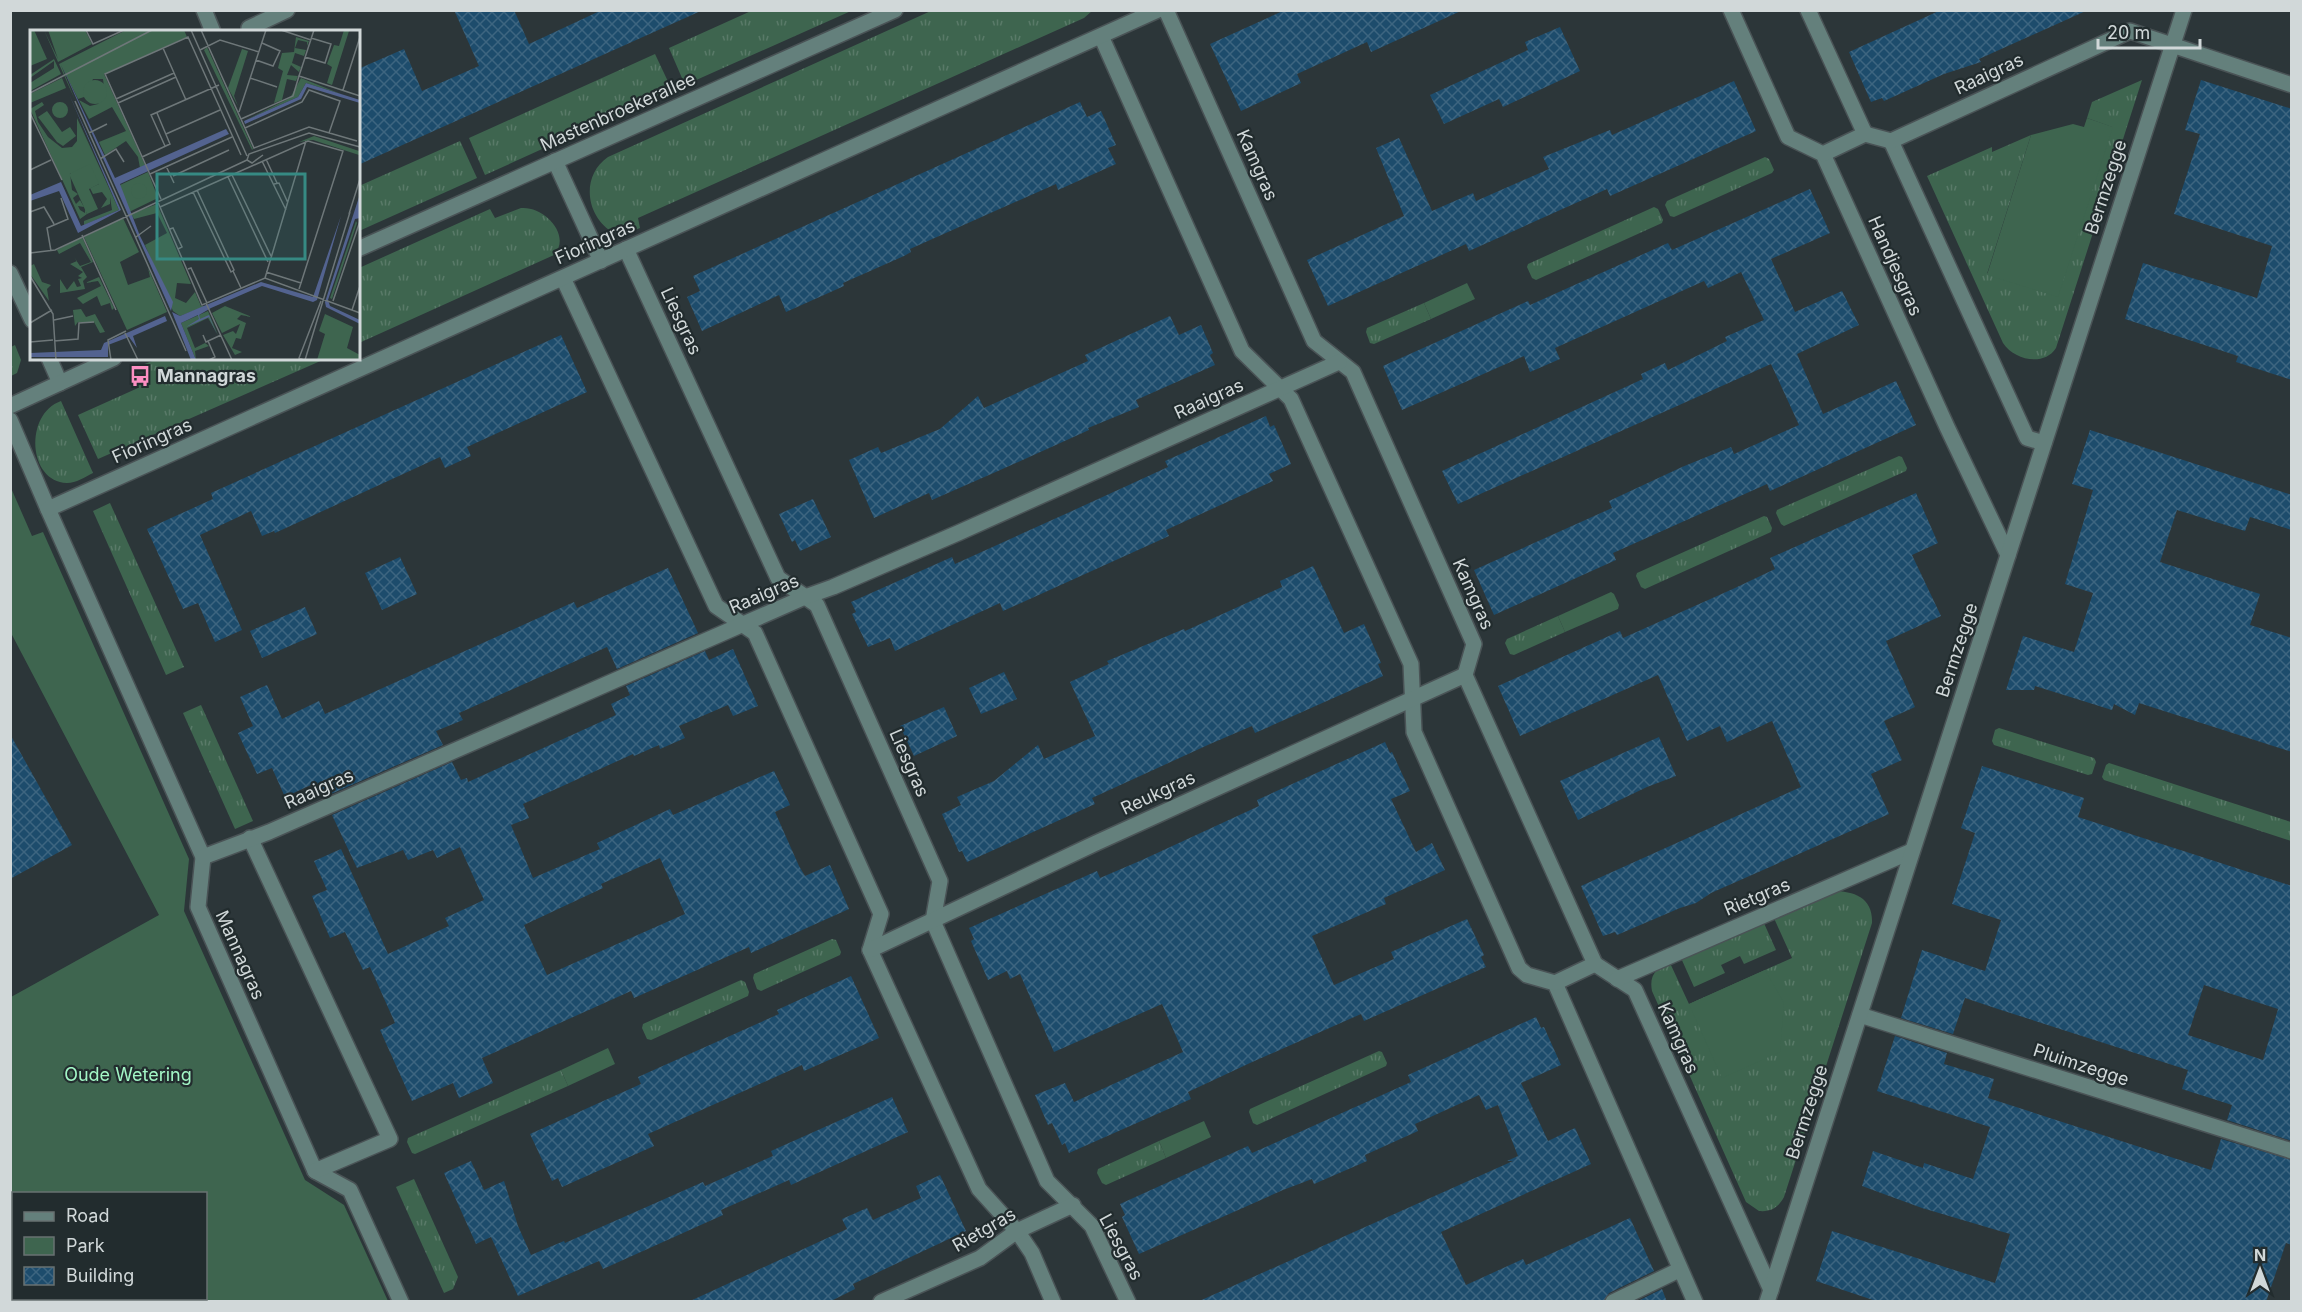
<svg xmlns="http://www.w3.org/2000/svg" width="2302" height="1312" font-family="Inter,sans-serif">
  <defs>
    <pattern id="grass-tufts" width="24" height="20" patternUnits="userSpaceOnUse" patternTransform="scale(1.5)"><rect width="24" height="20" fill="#3e654f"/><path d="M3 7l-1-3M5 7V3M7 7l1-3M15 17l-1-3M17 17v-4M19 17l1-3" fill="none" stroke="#597a68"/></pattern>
    <pattern id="building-cross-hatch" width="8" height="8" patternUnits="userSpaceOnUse" patternTransform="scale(1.5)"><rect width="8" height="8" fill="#1d4c6c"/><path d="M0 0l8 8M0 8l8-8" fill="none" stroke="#3d6580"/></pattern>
  </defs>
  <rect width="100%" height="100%" fill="#2c3639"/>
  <g fill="url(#grass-tufts)">
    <path d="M933 10 1092 11 1084 18 638 218 640 228 628 233H614C586 218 580 176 608 157Z"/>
    <polygon points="751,11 751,10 851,11 685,85 669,48"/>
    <polygon points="655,54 672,90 485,175 469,138"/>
    <path d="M2142 80 2056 348C2044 367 2014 360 2003 343L1927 176 1992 147V152L2031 135 1987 274 2112 127 2087 118 2092 102Z"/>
    <polygon points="460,141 477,178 359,231 359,186"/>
    <polygon points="1765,157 1769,159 1774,170 1772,173 1674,217 1670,216 1665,205 1667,201"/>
    <polygon points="1654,207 1658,209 1663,220 1662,223 1536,280 1532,278 1527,267 1528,264"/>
    <path d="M521 208C544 206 572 235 554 255L359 343V268L490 209 495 218Z"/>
    <polygon points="1424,303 1431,319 1374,344 1370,343 1366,332 1367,328"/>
    <polygon points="15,345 21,360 17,373 11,376 11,347"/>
    <polygon points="157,359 157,358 325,359 98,459 78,415 138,388 136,384 148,378 142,365"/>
    <path d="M61 401 93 473C85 477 76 483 67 483 28 482 24 414 61 401Z"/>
    <polygon points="1899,456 1902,457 1907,468 1906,471 1784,526 1781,524 1776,513 1777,510"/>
    <polygon points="110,503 184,667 166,675 93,511"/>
    <polygon points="1764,516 1767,517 1772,528 1771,532 1645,589 1641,587 1636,576 1637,573"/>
    <polygon points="1558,616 1565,632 1514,655 1510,654 1505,643 1507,639"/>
    <polygon points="201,705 253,821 235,829 183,713"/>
    <polygon points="1999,728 2094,758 2096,762 2092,774 2088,775 1994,745 1992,741 1995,730"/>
    <polygon points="2109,763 2291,822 2291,841 2104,780 2102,777 2106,765"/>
    <path d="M1832 891C1855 891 1873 898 1872 923L1784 1197C1778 1208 1771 1212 1759 1211L1746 1202 1652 991C1649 975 1656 968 1670 963L1689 1004 1792 958 1773 916Z"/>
    <polygon points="1763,921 1776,950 1744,964 1740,956 1721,965 1725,973 1694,987 1681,958"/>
    <polygon points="832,939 836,940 841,952 840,955 761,991 757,989 753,978 754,974"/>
    <polygon points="741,980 745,982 749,992 748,996 651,1040 647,1039 642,1028 643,1024"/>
    <polygon points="1379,1051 1382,1052 1387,1063 1386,1066 1257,1125 1253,1123 1249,1112 1250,1109"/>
    <polygon points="561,1070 568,1086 415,1154 412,1153 407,1142 408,1138"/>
    <polygon points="1159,1141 1166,1158 1106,1185 1102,1183 1097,1173 1098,1169"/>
    <polygon points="414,1179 458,1277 453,1289 444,1293 396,1187"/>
  </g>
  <g fill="#3e654f" fill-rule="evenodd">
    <polygon points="2087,118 2113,127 2058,297 1987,275 2031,135 2073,124 2084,127"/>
    <polygon points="1467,283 1475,299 1431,319 1424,303"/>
    <path d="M11 488 32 536 43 532 189 859 184 911 305 1180 344 1205 388 1301H11V997L159 915 11 633ZM14 1194H206V1298H14Z"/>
    <polygon points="1611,592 1614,594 1619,605 1618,609 1565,632 1558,616"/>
    <polygon points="1765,970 1784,1003 1780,1052 1722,1078 1689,1004"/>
    <polygon points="608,1048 615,1064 568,1086 561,1070"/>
    <polygon points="1204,1121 1211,1137 1166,1158 1159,1141"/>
  </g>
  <g fill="url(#building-cross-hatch)" fill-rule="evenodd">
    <polygon points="454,10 514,10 529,44 602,10 703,10 358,165 358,69 404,49 422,91 479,66"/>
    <polygon points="1285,10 1463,10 1371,52 1367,42 1297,74 1301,83 1241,111 1210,44"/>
    <polygon points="1941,10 2088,10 1979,59 1981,62 1944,74 1884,101 1882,98 1871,102 1849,52"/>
    <polygon points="1560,27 1580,71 1503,107 1499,99 1444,124 1430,95 1528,50 1525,42"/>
    <polygon points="2201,80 2292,109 2292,380 2236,362 2238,356 2125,319 2143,263 2257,298 2272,246 2174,214 2200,134 2185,130"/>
    <polygon points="1734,81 1756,131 1610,196 1607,189 1469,251 1466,244 1328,306 1307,260 1404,216 1376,148 1399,138 1432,211 1473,193 1476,201 1549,169 1543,157 1610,130 1612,135"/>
    <polygon points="1080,102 1087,117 1101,111 1116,145 1108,148 1116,164 1058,190 1056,184 986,215 910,249 911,252 904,256 843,283 844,286 786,312 779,295 702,331 687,297 700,291 693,276"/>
    <polygon points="1810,189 1830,233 1771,259 1795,312 1842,291 1859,325 1797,354 1823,414 1896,381 1916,425 1770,491 1767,484 1613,553 1616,560 1494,615 1474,570 1612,508 1609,501 1682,467 1731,447 1734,454 1799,425 1771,364 1458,504 1442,471 1643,379 1641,374 1665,363 1668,370 1727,341 1725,337 1764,320 1741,272 1708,288 1704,281 1555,348 1560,359 1530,372 1524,356 1402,410 1383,366 1528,301 1530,305 1668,243 1672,250"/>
    <polygon points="1170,316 1179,335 1201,325 1213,353 1210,355 1215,365 1136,400 1139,407 1088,428 1089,430 998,471 932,500 929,493 874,518 849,460 878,447 881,453 940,429 978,396 984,408 1088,361 1085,355"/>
    <polygon points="561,335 587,392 467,447 471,456 445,468 440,457 275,533 274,531 262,536 251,511 200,535 242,630 215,642 198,603 183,609 147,529 213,499 211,493"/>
    <polygon points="1266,416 1270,427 1274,425 1291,464 1269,474 1273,481 1166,530 1169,536 1003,611 1000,603 895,651 890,638 868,647 852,614 856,612 851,602 952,557 955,564 1072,511 1168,467 1165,461"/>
    <polygon points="2090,430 2292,495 2292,530 2250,517 2245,531 2177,510 2160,562 2260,594 2250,625 2292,638 2292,752 2139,703 2135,715 2114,704 2112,710 2035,686 2034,690 2006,690 2023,636 2074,652 2093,593 2065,584 2093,490 2072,484"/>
    <polygon points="1916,493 1938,543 1912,555 1941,616 1886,641 1915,707 1884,721 1902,760 1871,774 1889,814 1711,893 1696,903 1680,908 1617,935 1615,932 1603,936 1581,886 1801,787 1772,721 1727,742 1720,726 1687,741 1658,675 1520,736 1498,686 1620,631 1623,638 1735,588 1775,569 1770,558"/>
    <polygon points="813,499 831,537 800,551 795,540 792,542 779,514"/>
    <polygon points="400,557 417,594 382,610 365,573"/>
    <polygon points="1313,566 1344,633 1364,624 1381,663 1378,664 1383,676 1255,733 1252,726 1210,744 1092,798 1095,804 967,862 962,851 959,852 942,814 961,805 957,797 994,781 1038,745 1044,759 1095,736 1070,682 1109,664 1107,661 1184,629 1185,631 1282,587 1280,581"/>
    <polygon points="668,568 698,633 617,669 607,647 459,713 463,720 436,731 443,745 324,797 317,782 285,797 272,768 257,774 238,733 253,726 240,697 267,685 282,719 319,701 325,714 574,602 577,608"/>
    <polygon points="305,607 317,634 262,658 250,631"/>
    <path d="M733 649 758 706 733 716 728 705 679 726 685 738 660 749 659 745 634 756 633 754 523 804 529 818 511 825 533 878 600 849 597 843 670 809 673 815 774 771 790 805 775 812 799 866 805 876 830 865 849 909 751 953 749 947 634 998 631 991 482 1058 493 1083 459 1098 453 1083 412 1101 380 1030 395 1023 370 967 363 970 345 932 330 938 312 896 327 890 314 861 341 849 388 954 449 926 445 918 484 900 460 847 437 858 433 850 408 860 403 850 357 868 332 815 452 762 461 780 467 778 468 782 616 715 611 704 630 695 626 686 705 651 709 660ZM660 858 685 914 547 975 524 925 603 888 601 884Z"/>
    <polygon points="1004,672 1017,699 981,714 969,688"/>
    <polygon points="944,707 957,736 914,756 900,726"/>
    <polygon points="10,734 72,845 10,879"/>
    <polygon points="1659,737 1676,776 1647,787 1578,820 1560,781"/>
    <polygon points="1385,742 1390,753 1392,752 1410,791 1391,799 1416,852 1432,843 1445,870 1384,898 1386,904 1312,936 1334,985 1394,959 1391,952 1467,919 1484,955 1481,957 1486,967 1364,1021 1361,1014 1250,1063 1188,1092 1191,1099 1069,1153 1065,1143 1062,1145 1052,1123 1048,1125 1035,1095 1065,1083 1074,1102 1183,1052 1162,1004 1054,1052 1020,974 1010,979 1007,971 988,980 971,941 974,939 969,928 1097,871 1100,878 1142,860 1259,806 1257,800"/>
    <path d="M1982 766 2084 798 2078 817 2292 886V1141L2227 1120 2232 1105 2182 1089 2188 1070 2001 1010 1965 998 1953 1034 1901 1018 1922 950 1985 971 2001 920 1952 904 1975 833 1961 828ZM2204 985 2278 1009 2263 1060 2188 1035Z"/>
    <polygon points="851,976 879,1038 804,1071 802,1065 648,1134 654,1146 562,1187 558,1178 552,1181 530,1134 641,1084 638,1077 779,1014 777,1010"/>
    <polygon points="1536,1017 1541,1028 1544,1027 1561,1065 1521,1083 1548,1141 1575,1128 1591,1164 1441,1232 1466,1285 1523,1259 1526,1265 1630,1218 1654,1271 1609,1293 1603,1302 1197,1302 1513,1161 1507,1161 1518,1156 1498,1105 1486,1110 1479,1095 1415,1124 1418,1131 1365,1155 1367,1161 1314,1184 1312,1179 1283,1190 1139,1254 1122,1217 1125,1215 1120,1204 1248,1146 1252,1153 1293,1135 1411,1082 1408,1075"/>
    <polygon points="1895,1036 1947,1053 1944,1064 1994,1079 1988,1098 2211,1170 2221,1139 2292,1160 2292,1245 2286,1243 2266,1302 1879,1302 1816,1281 1832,1231 1995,1283 2010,1234 1922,1208 1862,1186 1873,1151 1923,1168 1924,1163 1973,1179 1990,1127 1877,1091"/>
    <polygon points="892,1097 908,1132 791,1185 789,1180 721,1210 723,1215 603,1269 599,1261 518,1296 491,1237 476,1244 444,1173 471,1161 484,1190 504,1181 518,1226 531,1255 564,1241 565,1243 703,1182 705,1186 773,1156 771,1151"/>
    <polygon points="940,1175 966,1231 853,1284 855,1289 829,1302 688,1302 847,1229 842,1219 867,1208 873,1220 921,1198 916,1186"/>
    <polygon points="1662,1289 1667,1302 1636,1302"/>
  </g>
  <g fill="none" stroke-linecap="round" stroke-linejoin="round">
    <defs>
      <g id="minor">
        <polyline points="204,10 213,32"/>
        <polyline points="1166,10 1314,341 1353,372 1474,644 1465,675 1595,964 1635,990 1771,1290"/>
        <polyline points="1731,10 1788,137 1823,154 1947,427 2008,555"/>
        <polyline points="1808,10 1865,134"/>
        <polyline points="249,28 287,10"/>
        <polyline points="1101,36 1242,351 1291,399 1411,664 1414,732 1519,968 1527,975 1555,983 1695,1302"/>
        <polyline points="1891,141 2027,438 2044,443"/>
        <polyline points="1823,154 1865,134 1891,141 2130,31 2292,85"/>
        <polyline points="555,161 601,261"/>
        <polyline points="358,249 895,10"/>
        <polyline points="626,249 778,578 817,605 940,881 933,921 1047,1181 1092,1226 1128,1302"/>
        <polyline points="10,273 32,320"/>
        <polyline points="563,278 716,606 755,633 881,914 870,950 979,1189 1017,1231 1032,1253 1053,1302"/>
        <polyline points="49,358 60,383"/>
        <polyline points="10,406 114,358"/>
        <polyline points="10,420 48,509 203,857 198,907 315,1171 350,1190 401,1302"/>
        <polyline points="48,509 1158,10"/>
        <polyline points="250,838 390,1139 315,1171"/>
        <polyline points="203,857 269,832 805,597 833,587 958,533 1339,362"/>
        <polyline points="870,950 1096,843 1465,675"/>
        <polyline points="1617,979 1912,851"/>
        <polyline points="1555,983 1595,964"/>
        <polyline points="1860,1015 2292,1151"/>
        <polyline points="881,1302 980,1258 1017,1231 1073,1205"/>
        <polyline points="1613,1302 1679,1270"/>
        <polyline points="1767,1302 2184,10"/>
      </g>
    </defs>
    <use href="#minor" stroke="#4a5356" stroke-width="18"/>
    <use href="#minor" stroke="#64807c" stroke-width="15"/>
  </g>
  <defs>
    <symbol id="bus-bare" viewBox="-9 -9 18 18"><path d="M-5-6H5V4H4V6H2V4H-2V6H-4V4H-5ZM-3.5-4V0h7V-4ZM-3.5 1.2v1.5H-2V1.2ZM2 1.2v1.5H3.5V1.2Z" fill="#fc8fc2" stroke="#222c2e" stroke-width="2.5" paint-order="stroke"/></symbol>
  </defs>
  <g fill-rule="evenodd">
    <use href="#bus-bare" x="125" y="361" width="30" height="30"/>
  </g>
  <g text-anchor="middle" stroke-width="4.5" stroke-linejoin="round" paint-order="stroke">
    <g font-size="18" fill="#d1d8d9" stroke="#222c2e">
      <text transform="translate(1989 74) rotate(-25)" y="6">Raaigras</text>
      <text transform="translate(618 112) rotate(-24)" y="6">Mastenbroekerallee</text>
      <text transform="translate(1257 165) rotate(66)" y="6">Kamgras</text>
      <text transform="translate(2106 187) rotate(-72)" y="6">Bermzegge</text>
      <text transform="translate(595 242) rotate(-24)" y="6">Fioringras</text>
      <text transform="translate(1895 266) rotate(66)" y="6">Handjesgras</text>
      <text transform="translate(681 321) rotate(65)" y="6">Liesgras</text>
      <text transform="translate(1209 399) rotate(-24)" y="6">Raaigras</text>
      <text transform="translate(152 441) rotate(-24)" y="6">Fioringras</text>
      <text transform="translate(764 594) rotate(-23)" y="6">Raaigras</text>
      <text transform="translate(1473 594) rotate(66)" y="6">Kamgras</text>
      <text transform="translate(1957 650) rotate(-72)" y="6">Bermzegge</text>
      <text transform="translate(909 763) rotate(66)" y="6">Liesgras</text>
      <text transform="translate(319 789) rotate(-24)" y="6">Raaigras</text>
      <text transform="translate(1158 793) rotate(-25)" y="6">Reukgras</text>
      <text transform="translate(1757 897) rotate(-23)" y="6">Rietgras</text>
      <text transform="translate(240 955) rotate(66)" y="6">Mannagras</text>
      <text transform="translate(1678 1038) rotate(66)" y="6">Kamgras</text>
      <text transform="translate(2081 1065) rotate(18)" y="6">Pluimzegge</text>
      <text transform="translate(1807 1112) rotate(-72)" y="6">Bermzegge</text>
      <text transform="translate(984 1230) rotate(-30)" y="6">Rietgras</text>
      <text transform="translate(1121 1247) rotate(62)" y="6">Liesgras</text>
    </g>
    <g font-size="18" font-weight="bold" fill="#d1d8d9" stroke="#222c2e" text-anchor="start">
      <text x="157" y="382">Mannagras</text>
    </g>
    <g font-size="18" fill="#a3f6c6" stroke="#222c2e">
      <text x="128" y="1081">Oude Wetering</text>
    </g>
  </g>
  <g transform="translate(30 30)">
    <rect width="330" height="330" fill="#2c3639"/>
    <path d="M14 0 28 29 18 0H55L62 14 28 32ZM96 0H154L157 7 74 44 115 135 110 138 108 127 96 111 75 125 69 112 96 101 82 77 59 89 49 70 60 76 68 74 75 65 73 49H63L54 67 48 69 31 35 45 70 29 34ZM314 0 319 1 302 55 297 53 302 37 297 34 304 15 309 16ZM266 7 279 11 277 16V12L268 10 265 18 276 20 274 26 265 23 262 33 271 37 269 42 261 35 257 45 268 46 266 51 257 49 252 70 244 73 253 41 248 38 252 23 264 22ZM177 17 223 119 222 120 174 20ZM212 19 218 21 204 66 208 76 198 58ZM24 29 31 44 0 61V53L24 38V31L0 48V45ZM32 48 36 58 0 73V64ZM271 48 311 64 276 53 268 67 214 91 260 68ZM12 72 14 75 5 81 8 92 18 107 32 118 42 117 47 111V88L89 180 54 195V191L82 180 80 167V174L71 178 77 169 72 162 63 164 60 158 69 154 40 143 42 160 48 164 43 168 46 174 50 170 54 177 48 176 50 180 55 183V178L57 184 50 189 0 79ZM284 106 329 121V125L283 110 269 112ZM118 142 128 168 99 182 90 155ZM326 191 327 193 302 269 300 268ZM52 207 63 232 51 237 57 247 53 251 55 259 30 263V249L37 260 44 251 47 257 51 256 48 249 52 248 48 246 53 242 40 234 47 231 44 227 50 236 61 232 50 213 29 224 27 220ZM4 234 12 252 21 255 17 259 19 271 0 244V236ZM69 247 84 278 82 280 80 273 71 276 67 266 53 274 47 268 71 256 68 251 55 253ZM195 276 222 287 211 285 207 289 216 293 211 309 206 308 202 318 212 322 205 325 193 305 203 301 206 304 210 294 192 303 182 283ZM51 279 56 287 65 284 75 302 70 303 64 292H48L45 296 43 280ZM178 281 188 305 178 288 157 298 165 318 175 313 179 316 165 321 166 330 151 293Z" fill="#3e654f"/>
    <path d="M0 0H4L17 29 0 36ZM53 62a12 12 0 1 1 24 0a12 12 0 1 1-24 0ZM22 80a8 8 0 1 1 16 0a8 8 0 1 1-16 0ZM17 81 32 102 40 97 46 106 33 116 27 112 8 87ZM60 134 69 154 59 159 68 179 57 184 39 144ZM101 161a8 8 0 1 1 16 0a8 8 0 1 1-16 0ZM127 174 161 254 147 253 145 268 156 273 165 262 171 276H176L150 286 143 281 115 215 137 203 127 183 104 189 101 184ZM93 188 109 222 90 232 98 255 120 247 118 238 137 282 97 300 54 207ZM295 284 323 297 317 318 330 325V330H287L295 304 289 301Z" fill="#3e654f"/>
    <path d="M31 34 85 148 196 99 199 104 90 154 110 206 143 272 141 281ZM276 53 330 70V73L277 57 271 69 215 94 214 91 268 67ZM39 64 91 180 48 203 29 161 0 171V165L31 152 51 196 89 180ZM330 164V188L325 189 298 270 300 276 330 290V294L296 277 295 272ZM311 186 287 270 283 272 232 256 181 278 169 285 170 289 179 285 187 305 179 287 156 297 169 289 168 285 151 293 166 330H161L142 282 150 286 231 252 283 267ZM135 286 137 291 103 306 107 318 99 307 78 315V327H0V323L71 320 74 313Z" fill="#536390"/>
    <path fill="none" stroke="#6e7779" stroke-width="1.5" d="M56 0 63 14 94 0M161 0 217 126M171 0 224 118 279 97 327 111M251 0 281 10M133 18 156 70M170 20 190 10 229 22M275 27 295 33 301 14 281 8M226 30 243 36 250 21 232 13M269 46 284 0M220 48 247 57M313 60 330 7M0 63 122 0M86 69 144 43M45 71 156 321M88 73 146 47M209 82 236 0M0 83 32 150M211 89 263 66 269 46 330 66M215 98 272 72 279 60 310 71 299 103M59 103 77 94M136 104 190 80M135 116 121 85 189 55M112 127 140 114 127 83M70 129 86 119 94 132M236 129 247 153M217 130 219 124 279 103 330 117M217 130 222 133 233 125M232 131 256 180M136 136 144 153M0 140 21 130M120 144 202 107M202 145 241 226M143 146 199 120M198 147 238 232M244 154 249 153 258 173M163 162 201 242 204 240 167 160M131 169 75 44 158 7 211 125M127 170 172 275 235 248 330 283M130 177 278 111 313 121 271 253M0 182 14 177 24 194M319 184 330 149M140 199 143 198 152 217 148 219M52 205 86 280M106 207 121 196M21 221 17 198 38 189 31 168M0 223 25 220 217 130M158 239 161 238 177 273M203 241 211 258M236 242 271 253 269 259M0 246 23 284 26 330M235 248 276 111M303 271 330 191M176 273 202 330M322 280 330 256M24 290 43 286M0 293 22 280M95 303 108 330M173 305 176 312 191 305M24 311 48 309 49 293 64 292M178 311 185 327 179 330M0 312 23 310M26 330H81M81 330 78 310 96 301M274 330 269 328 291 271M275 330 320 182"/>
    <path fill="#368a83" fill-opacity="0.15" stroke="#368a83" stroke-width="3" d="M127 144H275V229H127Z"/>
    <rect width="330" height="330" fill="none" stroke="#d1d8d9" stroke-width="3"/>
  </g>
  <rect width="2302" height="1312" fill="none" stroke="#d1d8d9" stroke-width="24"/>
  <rect x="12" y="1192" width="195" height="108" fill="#222c2e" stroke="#687172" stroke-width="1.5"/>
  <rect x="24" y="1212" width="30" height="9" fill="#64807c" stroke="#687172" stroke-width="1.5"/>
  <text x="66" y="1222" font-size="18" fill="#d1d8d9">Road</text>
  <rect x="24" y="1237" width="30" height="18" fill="#3e654f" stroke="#687172" stroke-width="1.5"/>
  <text x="66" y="1252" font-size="18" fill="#d1d8d9">Park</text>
  <rect x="24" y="1267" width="30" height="18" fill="url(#building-cross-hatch)" stroke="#687172" stroke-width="1.5"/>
  <text x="66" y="1282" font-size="18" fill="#d1d8d9">Building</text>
  <g transform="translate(2260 1270)" stroke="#222c2e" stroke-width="4.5" paint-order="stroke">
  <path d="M0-4.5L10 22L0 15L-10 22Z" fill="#d1d8d9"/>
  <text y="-9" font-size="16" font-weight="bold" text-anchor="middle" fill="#d1d8d9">N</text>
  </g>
  <path d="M2098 39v9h102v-9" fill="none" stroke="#d1d8d9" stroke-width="3"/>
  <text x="2107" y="39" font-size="18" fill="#d1d8d9" stroke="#222c2e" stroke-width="4.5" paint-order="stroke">20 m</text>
</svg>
